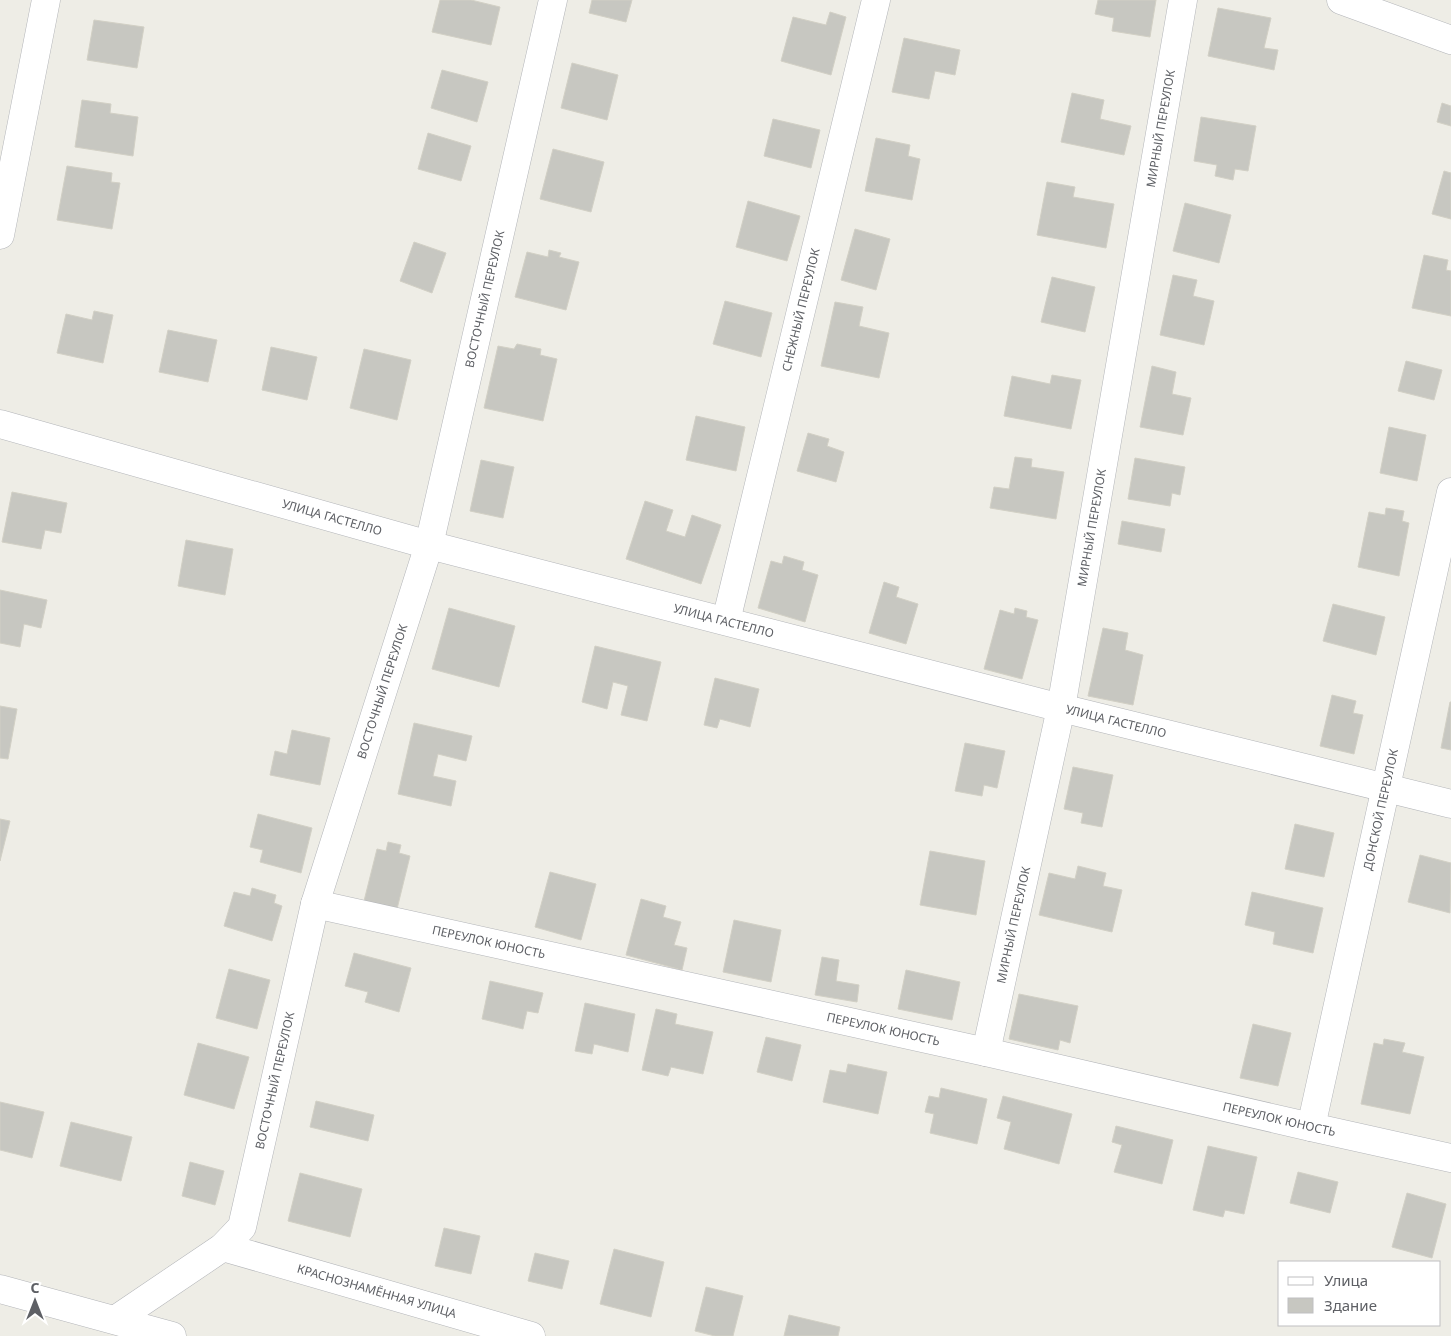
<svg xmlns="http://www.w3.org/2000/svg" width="1451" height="1336" font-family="'Noto Sans',sans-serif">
  <rect width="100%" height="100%" fill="#eeede6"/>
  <g fill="#c7c7c1" stroke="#d2d0c5">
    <polygon points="440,0 471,0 500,7 491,45 432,32"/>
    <polygon points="592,0 632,0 626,22 589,13"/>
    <polygon points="1098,0 1156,0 1150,37 1112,31 1114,18 1095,14"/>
    <polygon points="1218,8 1271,18 1264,48 1278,50 1274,70 1208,56"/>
    <polygon points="830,12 846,17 831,75 781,61 793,17 826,25"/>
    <polygon points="94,20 144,27 137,68 87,60"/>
    <polygon points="904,38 960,50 955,75 935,71 929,99 892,92"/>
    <polygon points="572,63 618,75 607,120 561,108"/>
    <polygon points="442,70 488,82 477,122 431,108"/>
    <polygon points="1072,93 1104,100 1100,119 1131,126 1124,155 1061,142"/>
    <polygon points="82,100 111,104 110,113 138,117 133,156 75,147"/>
    <polygon points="1442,103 1451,106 1451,126 1437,122"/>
    <polygon points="1201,117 1256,126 1248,171 1235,169 1233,180 1215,176 1217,165 1194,161"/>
    <polygon points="773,119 820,130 811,168 764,156"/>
    <polygon points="428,133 471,146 461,181 418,169"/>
    <polygon points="876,138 910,145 908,156 920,159 912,200 865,191"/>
    <polygon points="553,149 604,162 591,212 540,199"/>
    <polygon points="67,166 112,173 111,182 120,183 112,229 57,220"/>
    <polygon points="1444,171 1451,173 1451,219 1432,214"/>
    <polygon points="1047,182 1075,187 1073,197 1114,204 1106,248 1037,235"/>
    <polygon points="748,201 800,216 787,261 736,247"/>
    <polygon points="1185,203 1231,215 1219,263 1173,251"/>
    <polygon points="855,229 890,239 876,290 841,280"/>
    <polygon points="414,242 446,253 432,293 400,281"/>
    <polygon points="549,250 561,253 559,257 579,262 566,310 515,297 527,252 548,257"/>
    <polygon points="1424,255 1448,260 1446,270 1451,271 1451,316 1412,308"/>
    <polygon points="1173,275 1197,280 1193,296 1214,301 1204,345 1160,335"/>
    <polygon points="1052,277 1095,287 1085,332 1041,322"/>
    <polygon points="725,301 772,313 761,357 713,344"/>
    <polygon points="835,302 863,307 859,326 889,333 879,378 821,366"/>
    <polygon points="94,311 113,315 103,363 57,353 66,314 92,320"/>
    <polygon points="168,330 217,340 208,382 159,372"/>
    <polygon points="517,344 541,349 540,355 557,359 543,421 484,408 498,346 514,349"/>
    <polygon points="271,347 317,357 307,400 262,390"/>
    <polygon points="364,349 411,360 397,420 350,408"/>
    <polygon points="1406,361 1442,370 1434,400 1398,391"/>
    <polygon points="1152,366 1176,372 1172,394 1191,398 1183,435 1140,427"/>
    <polygon points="1052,375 1081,380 1071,429 1004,416 1012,376 1050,384"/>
    <polygon points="696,416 745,427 736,471 686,460"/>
    <polygon points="1389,427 1426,435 1417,481 1380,473"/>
    <polygon points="808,433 829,439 827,446 844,452 836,482 797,471"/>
    <polygon points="1015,457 1032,459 1031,467 1064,472 1056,519 990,508 994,487 1009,489"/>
    <polygon points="1135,458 1185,467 1180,495 1172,493 1170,506 1128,499"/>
    <polygon points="481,460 514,467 503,518 470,511"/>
    <polygon points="12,492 67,503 61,533 45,530 41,549 2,542"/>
    <polygon points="645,501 673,510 666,531 685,537 692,515 721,525 701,584 626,559"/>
    <polygon points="1386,508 1404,511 1402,521 1409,523 1399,576 1358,567 1369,512 1385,515"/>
    <polygon points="1122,521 1165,529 1161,552 1118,544"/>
    <polygon points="186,540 233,549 225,595 178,586"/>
    <polygon points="784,556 804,562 802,570 818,575 805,622 758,608 771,561 782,564"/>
    <polygon points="884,582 899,587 896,597 918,604 906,644 869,633"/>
    <polygon points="0,590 47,600 41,628 24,624 20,647 0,643"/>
    <polygon points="1333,604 1385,617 1376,655 1323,641"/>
    <polygon points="449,608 515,626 499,687 432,669"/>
    <polygon points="1015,608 1027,611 1026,617 1038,620 1022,679 984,669 1000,610 1014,614"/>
    <polygon points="1103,628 1128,633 1125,650 1143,655 1133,705 1088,696"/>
    <polygon points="595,646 661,662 647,721 621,715 628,686 613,682 607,709 582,702"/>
    <polygon points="715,678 759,689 750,727 720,719 717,728 704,725"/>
    <polygon points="1332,695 1356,701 1353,713 1363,715 1354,754 1320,746"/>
    <polygon points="1450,702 1451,702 1451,750 1441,748"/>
    <polygon points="0,706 17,709 8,759 0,758"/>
    <polygon points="414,723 472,736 466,761 438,754 433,776 456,781 451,806 398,794"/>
    <polygon points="292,730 330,738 320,785 270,775 275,751 287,754"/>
    <polygon points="965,743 1005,751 997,788 984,785 982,796 955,791"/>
    <polygon points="1073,767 1113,775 1102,827 1081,823 1083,813 1064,809"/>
    <polygon points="258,814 312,828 301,873 260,862 263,850 250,847"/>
    <polygon points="0,819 10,821 0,861"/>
    <polygon points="1295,824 1334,833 1324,877 1285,869"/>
    <polygon points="388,842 401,845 399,853 410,856 397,909 364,901 377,849 386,851"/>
    <polygon points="930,851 985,861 976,915 920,905"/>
    <polygon points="1420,855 1451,863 1450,913 1408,902"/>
    <polygon points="1078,866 1106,873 1103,886 1122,890 1112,932 1039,915 1049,873 1075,879"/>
    <polygon points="550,872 596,884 581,940 535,927"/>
    <polygon points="252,888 276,895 274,903 282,906 272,941 224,926 234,892 250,896"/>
    <polygon points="1252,892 1323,908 1313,953 1273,944 1275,932 1245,925"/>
    <polygon points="641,899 666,906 663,917 681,922 674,945 687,948 682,970 626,955"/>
    <polygon points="734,920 781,930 771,982 723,972"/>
    <polygon points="354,953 411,968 399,1012 365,1002 368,992 345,986"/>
    <polygon points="822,957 839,960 836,981 859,985 857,1002 815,995"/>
    <polygon points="229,969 270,980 257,1029 216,1018"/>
    <polygon points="906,970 960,982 952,1020 898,1009"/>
    <polygon points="490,981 543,993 538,1013 527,1011 523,1029 482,1019"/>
    <polygon points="1019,994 1078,1006 1070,1043 1060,1040 1058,1050 1009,1039"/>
    <polygon points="585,1003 635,1014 628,1052 594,1044 592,1054 575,1051"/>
    <polygon points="656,1009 677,1014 675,1024 713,1032 703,1074 671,1067 668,1076 642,1070"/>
    <polygon points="1253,1024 1291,1033 1278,1086 1240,1078"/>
    <polygon points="766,1037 801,1045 792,1081 757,1072"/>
    <polygon points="1384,1039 1405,1043 1402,1052 1424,1057 1410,1114 1361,1104 1374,1043 1383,1045"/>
    <polygon points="198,1043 249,1057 234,1109 184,1095"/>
    <polygon points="848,1064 887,1072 878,1114 823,1102 830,1070 846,1073"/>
    <polygon points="941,1088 987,1099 977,1144 930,1133 934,1114 925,1112 929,1096 939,1098"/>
    <polygon points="1003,1096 1072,1114 1059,1164 1004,1149 1011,1122 997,1118"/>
    <polygon points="316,1101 374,1115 368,1141 310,1127"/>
    <polygon points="0,1102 44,1112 32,1158 0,1150"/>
    <polygon points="71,1122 132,1137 121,1181 60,1166"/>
    <polygon points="1116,1126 1173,1140 1162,1184 1114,1172 1122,1145 1112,1142"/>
    <polygon points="1208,1146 1257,1157 1244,1214 1225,1210 1223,1217 1193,1210"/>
    <polygon points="190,1162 224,1171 215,1205 182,1196"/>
    <polygon points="1298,1172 1338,1182 1330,1213 1290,1203"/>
    <polygon points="300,1173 362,1189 350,1237 288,1221"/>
    <polygon points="1407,1193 1446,1204 1432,1258 1392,1247"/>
    <polygon points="444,1228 480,1236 471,1274 435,1266"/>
    <polygon points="614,1249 664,1262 651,1317 600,1304"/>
    <polygon points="535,1253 569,1261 562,1289 528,1281"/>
    <polygon points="706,1287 743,1296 733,1336 715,1336 695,1331"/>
    <polygon points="789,1315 840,1327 838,1336 784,1336"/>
  </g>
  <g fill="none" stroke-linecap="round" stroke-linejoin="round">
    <defs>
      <g id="minor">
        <polyline points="1341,0 1451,40"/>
        <polyline points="0,235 46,0"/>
        <path id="s1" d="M0 424 429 545 1061 708 1451 804"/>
        <path id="s2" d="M726 621 876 0"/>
        <path id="s3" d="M315 904 986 1052 1311 1127 1451 1158"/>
        <path id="s4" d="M986 1052 1061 708 1183 0"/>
        <path id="s5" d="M1311 1127 1451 492"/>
        <path id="s6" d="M223 1247 531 1336"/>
        <polyline points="0,1289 172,1336"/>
        <path id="s7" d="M115 1320 223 1247 242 1227 315 904 429 545 553 0"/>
      </g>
    </defs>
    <use href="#minor" stroke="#b3b5b9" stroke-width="29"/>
    <use href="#minor" stroke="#fff" stroke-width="28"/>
  </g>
  <g text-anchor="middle" stroke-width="4" stroke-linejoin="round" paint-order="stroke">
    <g font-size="12" fill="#5e6065" stroke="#fff">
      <text dy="4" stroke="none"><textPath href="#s4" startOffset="940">МИРНЫЙ ПЕРЕУЛОК</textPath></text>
      <text dy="4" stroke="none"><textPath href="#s7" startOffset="1118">ВОСТОЧНЫЙ ПЕРЕУЛОК</textPath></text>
      <text dy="4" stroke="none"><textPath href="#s2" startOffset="320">СНЕЖНЫЙ ПЕРЕУЛОК</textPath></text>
      <text dy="4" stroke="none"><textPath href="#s1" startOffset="345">УЛИЦА ГАСТЕЛЛО</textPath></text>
      <text dy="4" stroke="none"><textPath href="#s4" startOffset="535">МИРНЫЙ ПЕРЕУЛОК</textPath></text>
      <text dy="4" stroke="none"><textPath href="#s1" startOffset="750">УЛИЦА ГАСТЕЛЛО</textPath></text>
      <text dy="4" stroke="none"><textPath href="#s7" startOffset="712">ВОСТОЧНЫЙ ПЕРЕУЛОК</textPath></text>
      <text dy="4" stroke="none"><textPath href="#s1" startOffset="1155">УЛИЦА ГАСТЕЛЛО</textPath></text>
      <text dy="4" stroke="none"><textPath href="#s5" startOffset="325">ДОНСКОЙ ПЕРЕУЛОК</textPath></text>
      <text dy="4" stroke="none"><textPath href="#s4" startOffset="130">МИРНЫЙ ПЕРЕУЛОК</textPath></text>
      <text dy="4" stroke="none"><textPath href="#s3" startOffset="178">ПЕРЕУЛОК ЮНОСТЬ</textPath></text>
      <text dy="4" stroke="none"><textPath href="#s3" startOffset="582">ПЕРЕУЛОК ЮНОСТЬ</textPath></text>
      <text dy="4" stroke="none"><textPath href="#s7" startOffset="308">ВОСТОЧНЫЙ ПЕРЕУЛОК</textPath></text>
      <text dy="4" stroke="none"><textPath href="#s3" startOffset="988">ПЕРЕУЛОК ЮНОСТЬ</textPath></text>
      <text dy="4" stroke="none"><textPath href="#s6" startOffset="160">КРАСНОЗНАМЁННАЯ УЛИЦА</textPath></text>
    </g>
  </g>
  <rect x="1278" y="1261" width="162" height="65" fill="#ffffff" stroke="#bfbfc1"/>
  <rect x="1288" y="1277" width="25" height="8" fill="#ffffff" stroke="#bfbfc1"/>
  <text x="1324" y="1286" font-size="15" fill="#5e6065">Улица</text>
  <rect x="1288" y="1298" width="25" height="15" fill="#c7c7c1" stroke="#bfbfc1"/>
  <text x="1324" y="1311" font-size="15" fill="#5e6065">Здание</text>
  <g transform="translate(35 1301)" stroke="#ffffff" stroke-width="4" paint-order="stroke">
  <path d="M0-4L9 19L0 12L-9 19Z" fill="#5e6065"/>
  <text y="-8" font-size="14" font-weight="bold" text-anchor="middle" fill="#5e6065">С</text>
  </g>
</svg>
